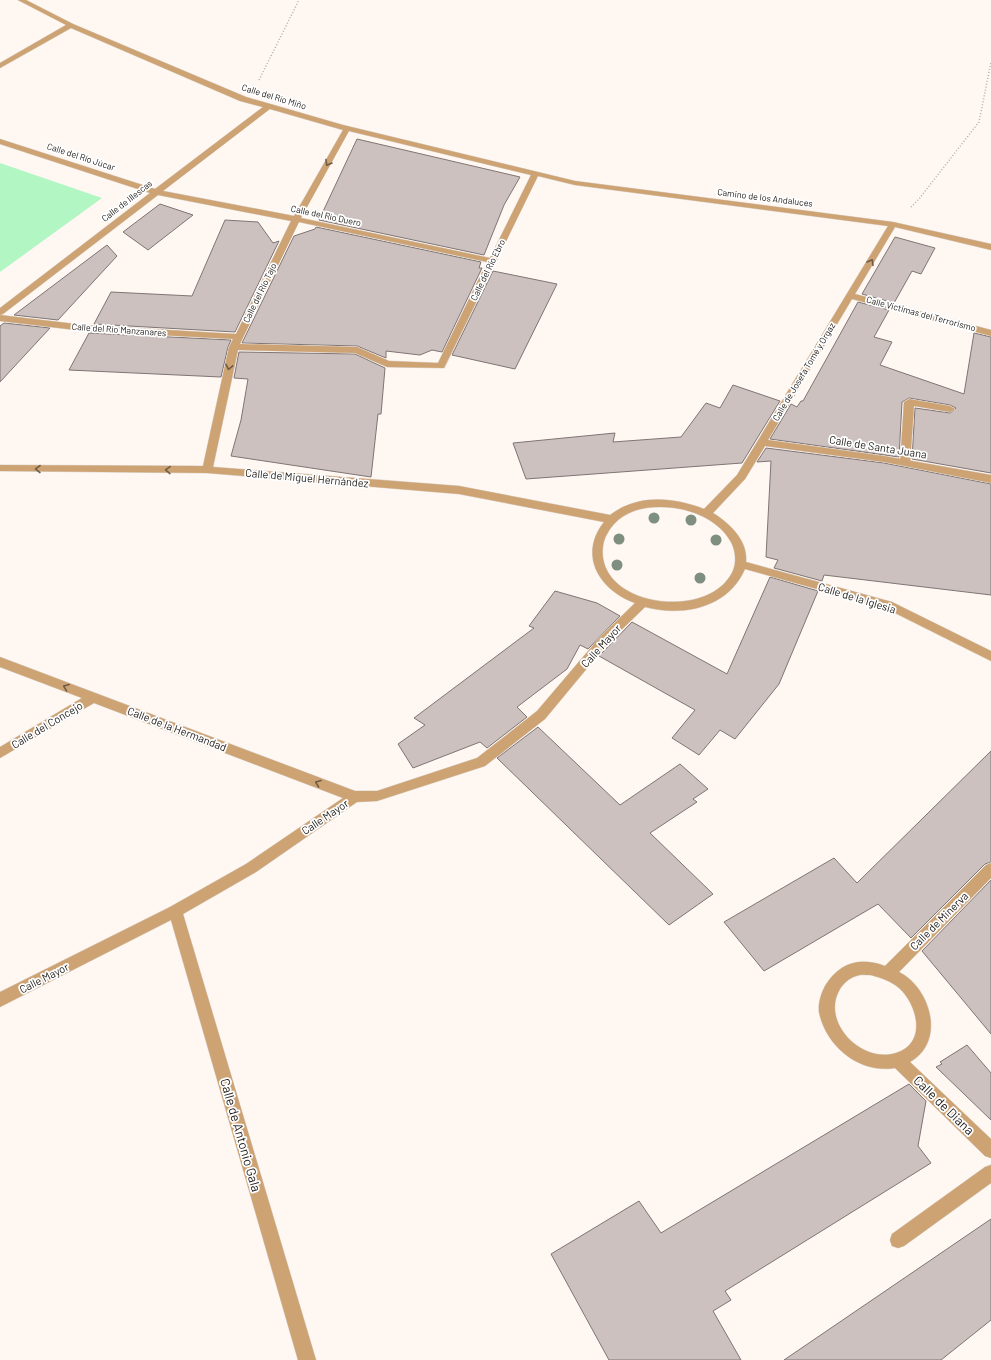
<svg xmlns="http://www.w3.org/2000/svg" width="991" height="1360" font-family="Barlow,sans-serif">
  <rect width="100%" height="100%" fill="#fef7f2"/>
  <polygon fill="#b2f6c4" points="0,163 102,198 0,272"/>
  <g fill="#ccc1bf" stroke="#7f7574">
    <polygon points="357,139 520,177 504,205 484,255 319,220"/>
    <polygon points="160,204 193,215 148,250 123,232"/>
    <polygon points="225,220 258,222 273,243 279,241 235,332 94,324 111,292 192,296"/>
    <polygon points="316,227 481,262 479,268 482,268 442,352 432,350 420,355 386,351 386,358 357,346 242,343 294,236 315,229"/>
    <polygon points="895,237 935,248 921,274 912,271 894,303 862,294"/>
    <polygon points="107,245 117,256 58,320 14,315"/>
    <polygon points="493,271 557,284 515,369 452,355"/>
    <polygon points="858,302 889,310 874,337 892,342 880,365 964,394 974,333 991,337 991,473 912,459 915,408 950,413 956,408 950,405 909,398 902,402 899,457 770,439 791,404 797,407 801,401 803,401"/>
    <polygon points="4,323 50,328 0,382 0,326"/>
    <polygon points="89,333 231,340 228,347 221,377 69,370"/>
    <polygon points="239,352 355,354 385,368 381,414 378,414 371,477 231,456 241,420 248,379 234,378"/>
    <polygon points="733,385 780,401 742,463 526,479 513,443 615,433 613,442 681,437 706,403 720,408"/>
    <polygon points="766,448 884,463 991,484 991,595 824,575 822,581 774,568 778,560 766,557 771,461 757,462"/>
    <polygon points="770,577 818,591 779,684 735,739 720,730 699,755 672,738 695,710 599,656 632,622 727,674"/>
    <polygon points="555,591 597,603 620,616 588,649 580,645 567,669 517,707 527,717 487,748 480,742 413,768 398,744 425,725 414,718 534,628 529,626"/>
    <polygon points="538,727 620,805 680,764 708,789 693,799 697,802 650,833 713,894 669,925 497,758"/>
    <polygon points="991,751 991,862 985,864 911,938 878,904 764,971 724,922 834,858 857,883"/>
    <polygon points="991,880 991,1034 922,951"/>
    <polygon points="967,1045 991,1073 991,1120 936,1067 942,1064 940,1062"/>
    <polygon points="909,1084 926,1101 918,1146 931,1163 725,1291 731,1300 713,1311 741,1360 609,1360 551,1254 639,1201 661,1233"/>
    <polygon points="991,1219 991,1320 941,1360 784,1360"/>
  </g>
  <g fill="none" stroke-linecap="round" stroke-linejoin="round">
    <defs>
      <polygon id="pedestrian" points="909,399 950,406 955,409 950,412 914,406 910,463 905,466 900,463 904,402"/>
      <g id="minor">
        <path d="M18 0H26L73 24 246 97 343 125 575 181 893 222 991 244V250L895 227 855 294 991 330V336L852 299 768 440 884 456 991 475V483L884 462 765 446 745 479 713 513C729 523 748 540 746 562L892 602 991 651V661L885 608 745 569C728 608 683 617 645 607L608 643 545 719 485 766 377 801 357 802 256 872 183 914 316 1360H298L171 920 0 1007V992L170 907 246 864 343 798 94 703 0 758V747L82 698 0 667V657L355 791H377L477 758 537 711 600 637 635 603C599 590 578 555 604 522L459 494 207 473 0 471V465L203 466 229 347 233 339 84 331 0 321V315L84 325 236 334 291 221 158 195 3 314 0 315V308L150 193 0 144V139L155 189 263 107 240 101 71 28 0 68V63L66 25ZM270 109 343 130 294 216 163 191ZM349 131 531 175 490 258 301 218ZM538 176 575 185 888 226 737 475 704 509C672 497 638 494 610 515L459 486 213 467 238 350 355 353 387 367 444 368ZM299 222 487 262 438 363 389 361 357 347 240 344ZM658 507C684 506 717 517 731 542 737 554 737 568 728 579 700 617 610 606 603 558 602 549 603 541 607 534 617 515 637 507 658 507Z"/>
        <path d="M991 863V878L899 972C931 988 946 1042 910 1062L991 1139V1158L985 1156 895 1068C860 1074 826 1047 819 1012 818 1003 821 994 825 986 840 962 860 957 885 966L986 865ZM871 975C881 978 891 981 899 988 917 1004 928 1043 896 1053 862 1064 820 1022 840 989 843 984 849 978 856 976 861 974 866 975 871 975Z"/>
        <polygon points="991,1165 991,1183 904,1246 898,1248 892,1246 890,1240 892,1234 985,1167"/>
      </g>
    </defs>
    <use href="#pedestrian" stroke="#dbd5d0" stroke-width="1"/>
    <use href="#minor" stroke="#dbd5d0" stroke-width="1"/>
    <g stroke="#b4aeaa" stroke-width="1.5" stroke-dasharray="1 2" stroke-linecap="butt">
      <polyline points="259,80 299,0"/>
      <polyline points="911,207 919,199 979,122 991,62"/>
    </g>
    <use href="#pedestrian" fill="#cea373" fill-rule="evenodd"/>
    <use href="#minor" fill="#cea373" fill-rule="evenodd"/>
  </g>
  <g fill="#7e8f80">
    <circle cx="654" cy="518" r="5.5"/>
    <circle cx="691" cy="520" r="5.5"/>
    <circle cx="619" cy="539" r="5.5"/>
    <circle cx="716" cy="540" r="5.5"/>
    <circle cx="617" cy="565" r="5.5"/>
    <circle cx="700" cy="578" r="5.5"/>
  </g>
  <defs><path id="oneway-chevron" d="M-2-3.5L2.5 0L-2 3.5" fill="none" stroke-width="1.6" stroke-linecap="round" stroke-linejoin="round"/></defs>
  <g stroke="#715c45">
    <use href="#oneway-chevron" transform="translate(328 163) rotate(120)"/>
    <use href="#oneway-chevron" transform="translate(871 262) rotate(-59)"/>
    <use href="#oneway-chevron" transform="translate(229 367) rotate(102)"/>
    <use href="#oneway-chevron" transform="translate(38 469) rotate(-179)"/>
    <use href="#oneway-chevron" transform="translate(168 470) rotate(-179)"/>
    <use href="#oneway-chevron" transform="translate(66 687) rotate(-159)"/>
    <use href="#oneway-chevron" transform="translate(318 783) rotate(-159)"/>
  </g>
  <g text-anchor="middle" stroke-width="3.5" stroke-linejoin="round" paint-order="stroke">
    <g font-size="9" fill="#25221f" stroke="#fff">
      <text transform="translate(274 97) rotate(17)" y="3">Calle del Río Miño</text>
      <text transform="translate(81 157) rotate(18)" y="3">Calle del Río Júcar</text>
      <text transform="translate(765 198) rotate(7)" y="3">Camino de los Andaluces</text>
      <text transform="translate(127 201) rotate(-38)" y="3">Calle de Illescas</text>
      <text transform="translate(326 216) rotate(12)" y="3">Calle del Río Duero</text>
      <text transform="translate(488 270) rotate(-64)" y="3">Calle del Río Ebro</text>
      <text transform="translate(260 293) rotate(-64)" y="3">Calle del Río Tajo</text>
      <text transform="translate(921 314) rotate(15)" y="3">Calle Víctimas del Terrorismo</text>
      <text transform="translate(119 330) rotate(4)" y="3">Calle del Río Manzanares</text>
      <text transform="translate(804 372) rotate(-59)" y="3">Calle de Josefa Tomé y Orgaz</text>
    </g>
    <g font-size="11" fill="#25221f" stroke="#fff">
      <text transform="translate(878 447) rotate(9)" y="4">Calle de Santa Juana</text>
      <text transform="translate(307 478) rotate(5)" y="4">Calle de Miguel Hernández</text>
      <text transform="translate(857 598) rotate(17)" y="4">Calle de la Iglesia</text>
      <text transform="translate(601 646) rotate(-48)" y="4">Calle Mayor</text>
      <text transform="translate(47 725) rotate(-31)" y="4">Calle del Concejo</text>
      <text transform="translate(177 729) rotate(21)" y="4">Calle de la Hermandad</text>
      <text transform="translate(325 817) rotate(-34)" y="4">Calle Mayor</text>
      <text transform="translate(939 921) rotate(-45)" y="4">Calle de Minerva</text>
      <text transform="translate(44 978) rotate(-27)" y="4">Calle Mayor</text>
    </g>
    <g font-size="13" fill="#25221f" stroke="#fff">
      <text transform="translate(944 1105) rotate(44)" y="5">Calle de Diana</text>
      <text transform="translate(241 1135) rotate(74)" y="5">Calle de Antonio Gala</text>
    </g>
  </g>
</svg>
